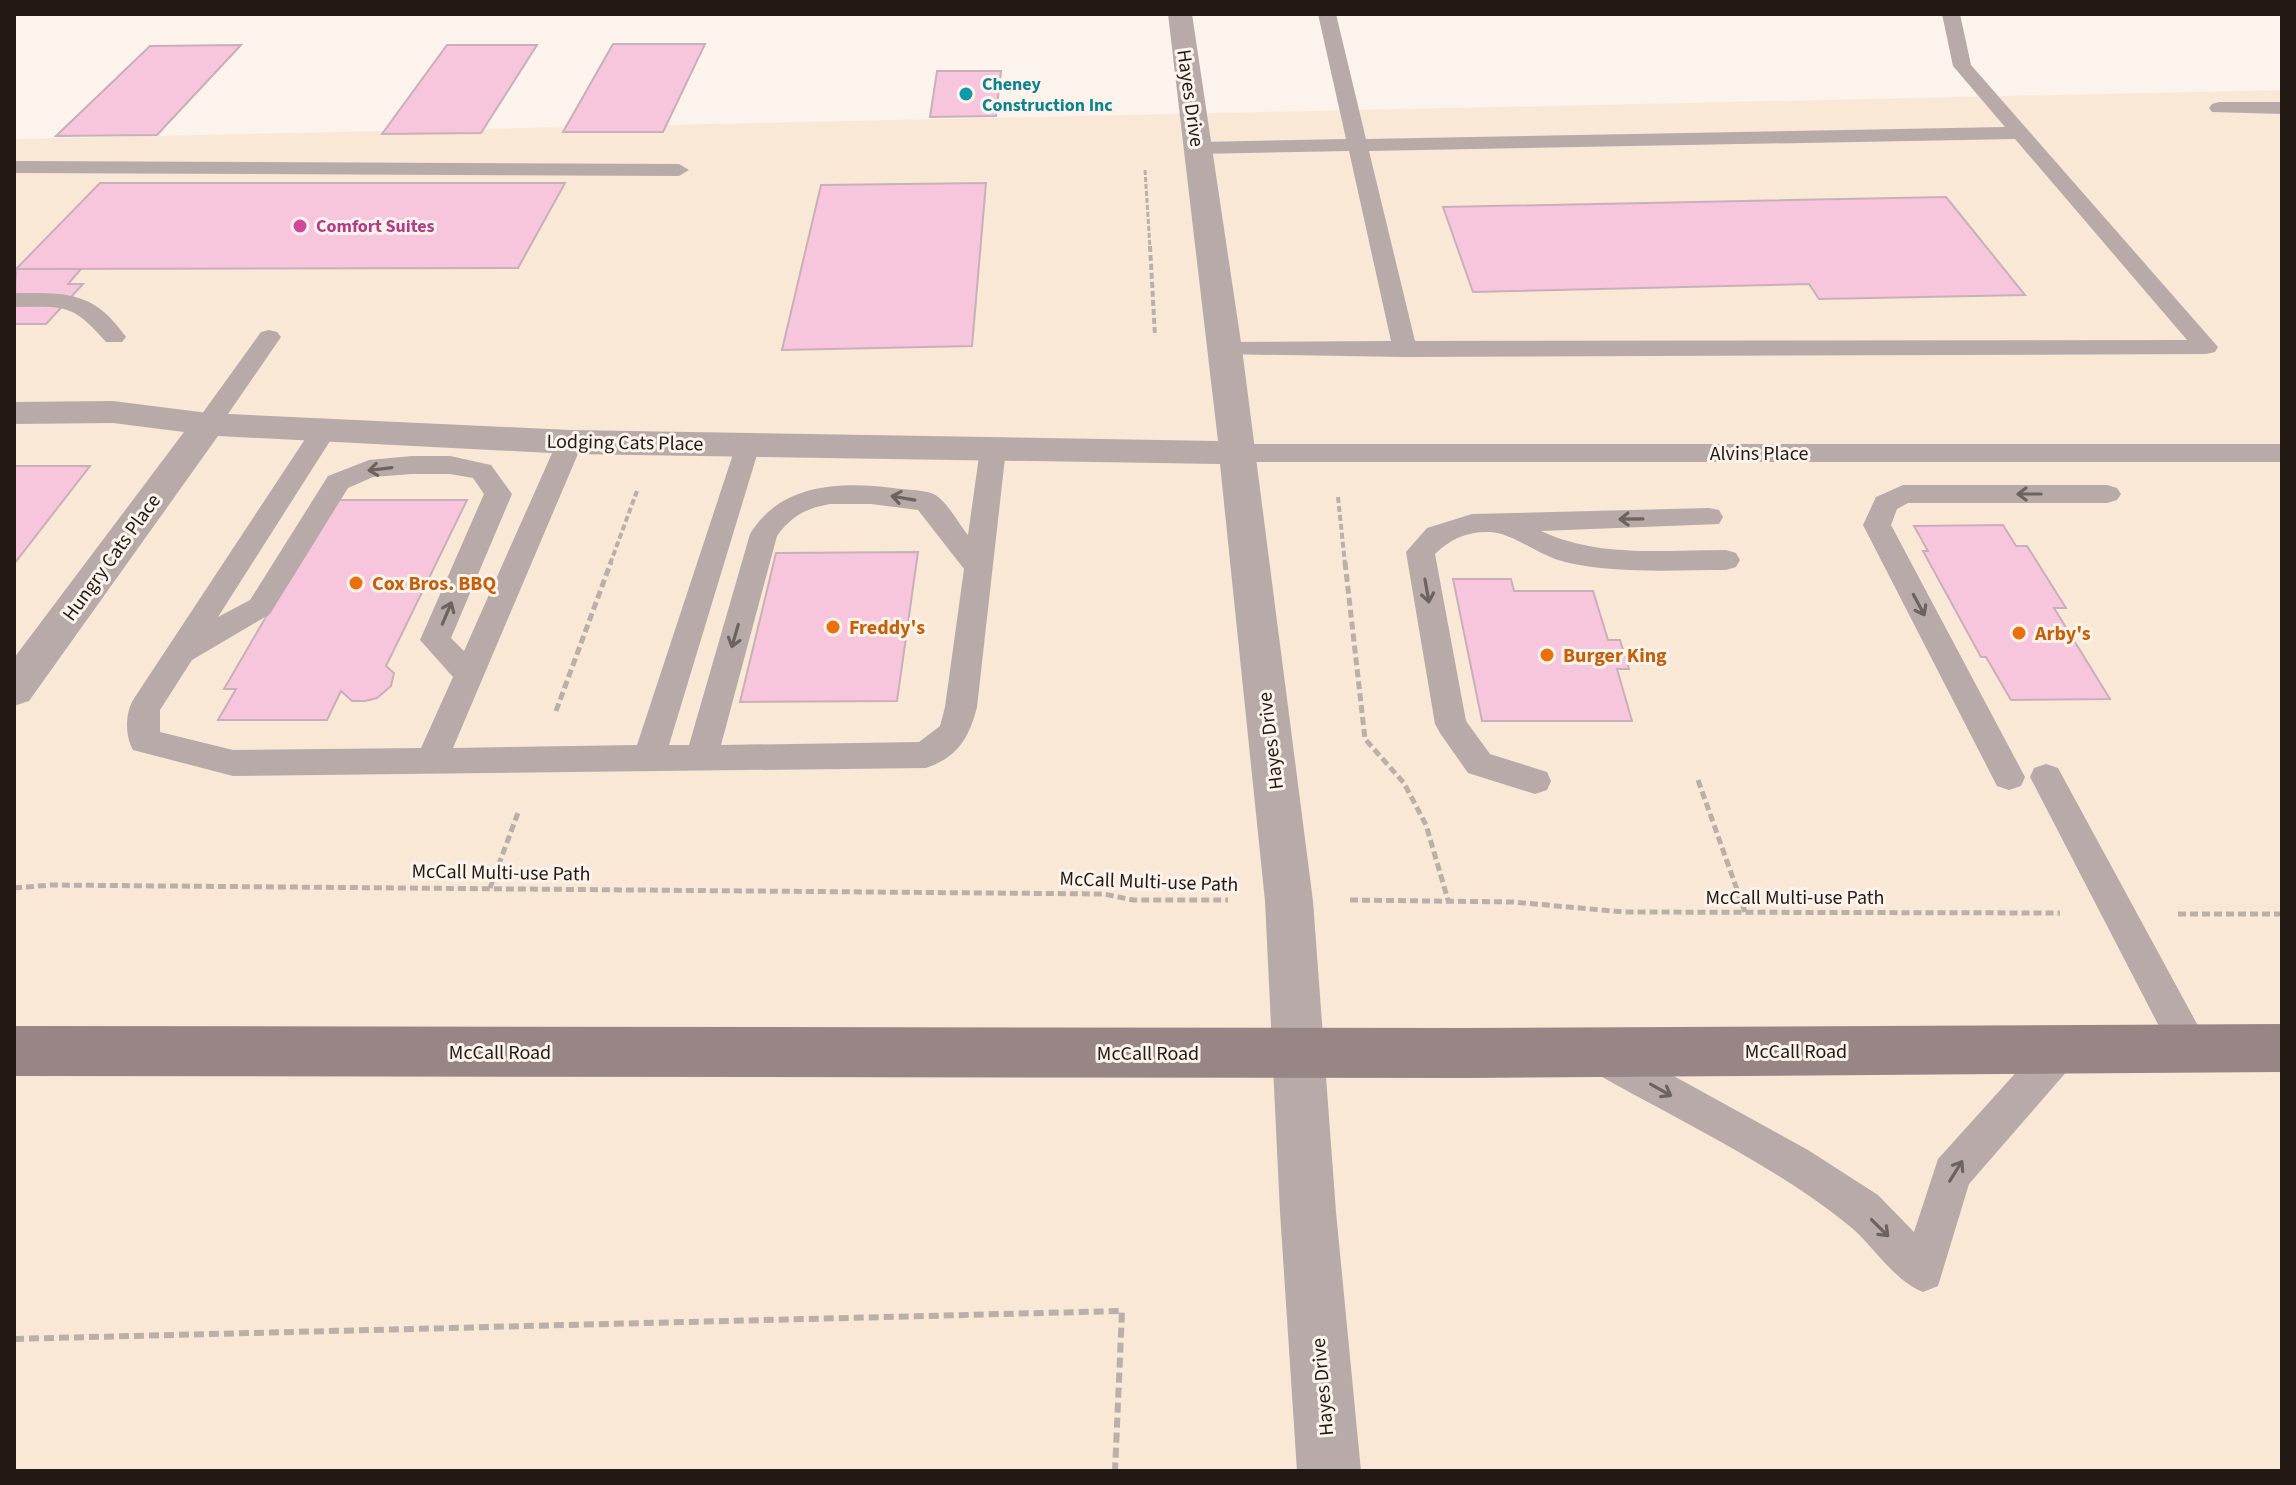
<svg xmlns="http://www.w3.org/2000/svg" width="2296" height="1485" font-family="'Source Sans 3',sans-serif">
  <rect width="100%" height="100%" fill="#fdf3ed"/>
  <polygon fill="#f9e8d6" points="2282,90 2282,1471 14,1471 14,139"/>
  <g fill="#f8c6dc" stroke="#c9afba" stroke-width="2">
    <polygon points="613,44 705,44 663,132 563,132"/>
    <polygon points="241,45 157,135 56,136 150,46"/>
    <polygon points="447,45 537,45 481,133 382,134"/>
    <polygon points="937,71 1001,71 996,116 930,117"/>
    <polygon points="100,183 565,183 518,268 16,269"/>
    <polygon points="986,183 972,346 782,350 821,185"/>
    <polygon points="1946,197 2025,295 1819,299 1809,284 1473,292 1443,207"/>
    <polygon points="16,269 81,269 68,284 83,284 46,324 14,324"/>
    <polygon points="14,466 90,466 14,564"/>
    <polygon points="334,500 467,500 386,666 394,673 391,686 377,698 365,701 352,701 341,691 327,720 218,720 236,689 224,689"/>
    <polygon points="2003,525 2016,546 2027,546 2066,608 2054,608 2110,699 2011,700 1986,657 1981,657 1923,551 1928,551 1914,526"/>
    <polygon points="918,552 897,701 740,702 776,553"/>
    <polygon points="1453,579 1511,579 1514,591 1593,591 1608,640 1620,640 1629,669 1617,669 1632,721 1482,721"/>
  </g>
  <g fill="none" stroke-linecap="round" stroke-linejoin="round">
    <polyline stroke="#bab0aa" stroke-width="3" stroke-dasharray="5 2" stroke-linecap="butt" points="1145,170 1150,248"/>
    <g stroke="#bab0aa" stroke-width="4" stroke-dasharray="6 3" stroke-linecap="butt">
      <polyline points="1150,246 1155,336"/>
      <polyline points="1338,497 1345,564"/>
      <polyline points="610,564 637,491"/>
    </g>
    <g stroke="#bab0aa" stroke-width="5" stroke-dasharray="8 4" stroke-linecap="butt">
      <polyline points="1345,562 1365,739 1404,783 1426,825 1448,900"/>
      <polyline points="556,711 611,562"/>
      <polyline points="1698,780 1745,912"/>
      <polyline points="14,888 51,885 1104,894 1133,900 1228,900"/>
      <polyline points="490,888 519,810"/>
      <polyline points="1350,900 1513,902 1624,912 2060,913"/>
      <polyline points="2178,914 2282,914"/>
    </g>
    <polyline stroke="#bab0aa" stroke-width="6" stroke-dasharray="10 5" stroke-linecap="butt" points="14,1339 1122,1311 1115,1471"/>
    <g fill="#b7aaa9" fill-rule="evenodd">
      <path d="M1318 14H1336L1366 139 2005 127 1953 66 1942 14H1960L1971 65 2218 347 2215 352 2206 354 1405 357 1216 354 1213 349 1216 344 1225 342 1391 341 1349 151 1198 154 1188 148 1198 142 1346 139ZM2015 139 2187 340 1415 341 1369 151Z"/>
      <polygon points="2219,102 2282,102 2282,114 2212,112 2209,108 2212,104"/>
      <polygon points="14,161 679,164 689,170 679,176 14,173"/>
      <path d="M14 293C66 293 93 290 126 337L122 342H106C71 302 64 307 14 307Z"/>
      <polygon points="269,330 277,332 281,337 217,430 199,430 195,424 199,418 261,332"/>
      <path d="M324 422 333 424 337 430 218 617 250 600 328 476 369 460 412 456H450L491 465 512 494 451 638 464 651 557 442 561 436 570 434 579 436 583 442 453 748 637 745 738 439 747 437 756 439 760 445 669 745H689L750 534C782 481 845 481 901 489 911 490 929 490 937 496 949 505 959 524 968 535L980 449 984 443 993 441 1002 443 1006 449 977 707C969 738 958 757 926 768L233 776 133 750C125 736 125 714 133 700L315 424ZM412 474H450L473 478 484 494 420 640 453 677 421 748 233 750 160 732V710L192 660 270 614 348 488 373 477ZM830 504H871L918 510 964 569 945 707 940 726 919 742 721 745 777 536C791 516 807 508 830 504Z"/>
      <polygon points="1237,444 2282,444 2282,462 1237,462 1228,459 1224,453 1228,447"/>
      <polygon points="1903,485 2107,485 2117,488 2121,494 2117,500 2107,503 1908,503 1897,509 1891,525 2025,777 2021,786 2009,790 1997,786 1863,525 1876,497"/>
      <path d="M1709 508 1719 510 1723 517 1719 524 1541 531C1599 558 1663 550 1726 550L1736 553 1740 560 1736 567 1726 570C1672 570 1617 574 1565 562 1541 557 1513 533 1490 532 1468 531 1450 539 1435 554L1466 721 1490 754 1547 772 1551 781 1547 790 1535 794 1468 773 1440 733 1435 724 1406 552 1427 528 1472 514Z"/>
      <polygon points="2046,764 2058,768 2203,1035 2209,1048 2203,1061 2190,1066 2177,1061 2030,777 2034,768"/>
      <path d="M2062 1031 2075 1036 2081 1049 2075 1062 1969 1184 1938 1286 1923 1292C1891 1279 1874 1245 1847 1224 1771 1163 1670 1116 1586 1068L1580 1055 1586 1042 1599 1037 1612 1042 1808 1150 1878 1195 1914 1232 1938 1159 2049 1036Z"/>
    </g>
    <polygon fill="#b7aaa9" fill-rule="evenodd" points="1168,14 1192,14 1242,349 1313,901 1336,1212 1361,1471 1297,1471 1280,1212 1265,901 1220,464 570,454 218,436 29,701 14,706 14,658 184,432 113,423 14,424 14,402 113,401 208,413 570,430 1218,441"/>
    <polygon fill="#988585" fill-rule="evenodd" points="2282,1024 2282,1072 1468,1078 14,1076 14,1026 1468,1028"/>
  </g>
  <defs><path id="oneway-shaft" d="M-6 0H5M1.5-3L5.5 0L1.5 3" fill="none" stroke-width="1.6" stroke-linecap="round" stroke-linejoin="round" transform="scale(2)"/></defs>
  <g stroke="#6c625e">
    <use href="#oneway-shaft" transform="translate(380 469) rotate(173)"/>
    <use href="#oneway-shaft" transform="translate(2029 494) rotate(180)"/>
    <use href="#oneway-shaft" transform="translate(903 498) rotate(-170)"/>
    <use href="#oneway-shaft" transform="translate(1631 519) rotate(179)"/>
    <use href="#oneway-shaft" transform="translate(1427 591) rotate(80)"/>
    <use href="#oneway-shaft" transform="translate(1919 605) rotate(62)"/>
    <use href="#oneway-shaft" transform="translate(447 613) rotate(-67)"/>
    <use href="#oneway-shaft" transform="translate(735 636) rotate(106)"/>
    <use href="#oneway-shaft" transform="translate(1661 1090) rotate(29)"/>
    <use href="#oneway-shaft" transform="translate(1956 1171) rotate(-58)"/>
    <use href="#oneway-shaft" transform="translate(1880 1228) rotate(45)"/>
  </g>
  <circle fill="#0f9aa8" stroke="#fdf3ed" stroke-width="3" cx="966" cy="94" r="8"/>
  <circle fill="#d1479c" stroke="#fdf3ed" stroke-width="3" cx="300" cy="226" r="8"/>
  <g fill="#e8710a" stroke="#fdf3ed" stroke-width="3">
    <circle cx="356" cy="583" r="8"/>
    <circle cx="833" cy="627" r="8"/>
    <circle cx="2019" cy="633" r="8"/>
    <circle cx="1547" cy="655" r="8"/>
  </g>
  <g text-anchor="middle" stroke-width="6" stroke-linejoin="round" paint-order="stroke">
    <g font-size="18" font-weight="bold" fill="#0d838f" stroke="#fdf3ed" text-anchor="start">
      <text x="982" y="90">Cheney<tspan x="982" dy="21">Construction Inc</tspan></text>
    </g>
    <g font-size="18" font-weight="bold" fill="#b23c85" stroke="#fdf3ed" text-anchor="start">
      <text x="316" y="232">Comfort Suites</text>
    </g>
    <g font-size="20" fill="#221914" stroke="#fdf3ed">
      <text transform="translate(1191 98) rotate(82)" y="7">Hayes Drive</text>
      <text transform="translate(625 442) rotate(1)" y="7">Lodging Cats Place</text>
      <text x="1759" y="460">Alvins Place</text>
      <text transform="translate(111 557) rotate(-54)" y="7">Hungry Cats Place</text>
      <text transform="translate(1270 741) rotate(-97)" y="7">Hayes Drive</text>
      <text transform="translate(501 872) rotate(1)" y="7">McCall Multi-use Path</text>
      <text transform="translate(1149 881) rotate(2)" y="7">McCall Multi-use Path</text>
      <text x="1795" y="904">McCall Multi-use Path</text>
      <text x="1796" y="1058">McCall Road</text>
      <text x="500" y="1059">McCall Road</text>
      <text x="1148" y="1060">McCall Road</text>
      <text transform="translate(1322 1387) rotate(-95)" y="7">Hayes Drive</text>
    </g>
    <g font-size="20" font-weight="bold" fill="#c56008" stroke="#fdf3ed" text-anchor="start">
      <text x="372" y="590">Cox Bros. BBQ</text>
      <text x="849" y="634">Freddy's</text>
      <text x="2035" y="640">Arby's</text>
      <text x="1563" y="662">Burger King</text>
    </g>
  </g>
  <rect width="2296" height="1485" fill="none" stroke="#221914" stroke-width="32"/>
</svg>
